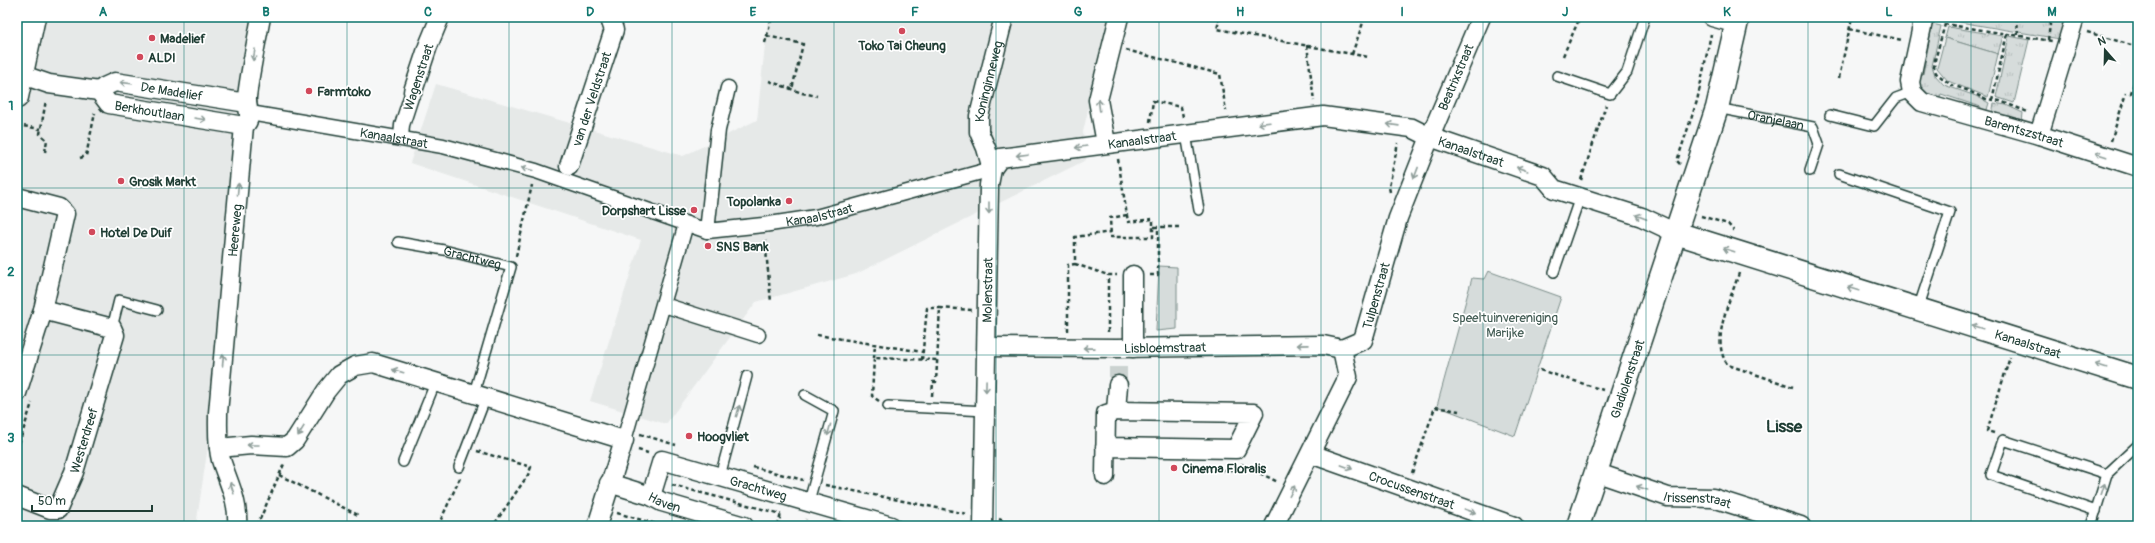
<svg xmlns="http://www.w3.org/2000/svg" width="2155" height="543" font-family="Pangolin,sans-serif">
  <defs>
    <pattern id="grass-tufts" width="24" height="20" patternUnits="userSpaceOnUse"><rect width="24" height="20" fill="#d6dcdb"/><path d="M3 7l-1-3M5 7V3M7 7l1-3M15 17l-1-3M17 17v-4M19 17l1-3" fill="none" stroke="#b7bebd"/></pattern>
  </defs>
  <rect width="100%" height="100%" fill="#f6f7f7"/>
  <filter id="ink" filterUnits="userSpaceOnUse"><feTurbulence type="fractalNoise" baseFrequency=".025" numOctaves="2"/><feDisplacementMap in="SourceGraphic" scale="8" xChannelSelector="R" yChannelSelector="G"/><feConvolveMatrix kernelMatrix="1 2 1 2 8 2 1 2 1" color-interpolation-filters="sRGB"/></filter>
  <g filter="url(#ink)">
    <g fill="#e6e9e8">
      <polygon points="37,17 251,17 241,90 209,439 196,526 17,526 17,96"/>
      <polygon points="768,17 1109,17 1083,132 1086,160 856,274 756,302 666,424 590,401 641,240 410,163 436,84 683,156 757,120"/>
    </g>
    <g fill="url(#grass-tufts)" stroke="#7a8c88">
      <polygon points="1930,17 2067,17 2060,39"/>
      <polygon points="1928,23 1941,26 1932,66 1935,75 1944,85 1976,96 1989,103 1986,113 1980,112 1981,107 1941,94 1939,99 1925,94 1918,88 1918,73 1923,74 1931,31 1927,29"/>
      <polygon points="1948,27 2003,36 1998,54 1945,38"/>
      <polygon points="2009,36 2029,40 2014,103 1996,97"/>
      <polygon points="1994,103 2006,105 2023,113 2022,122 1992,115"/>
    </g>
    <g fill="#d6dcdb" stroke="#7a8c88">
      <polygon points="1945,38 1998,54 1988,97 1948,81 1937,68"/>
      <polygon points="1159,266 1177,267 1177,329 1156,331"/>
      <polygon points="1488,271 1561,297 1515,436 1437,406 1472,278 1484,279"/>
    </g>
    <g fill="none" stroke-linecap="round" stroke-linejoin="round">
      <polyline stroke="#cbd2d0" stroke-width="18" stroke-dasharray="18 9" stroke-linecap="butt" points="1118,385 1118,357"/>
      <defs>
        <g id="service">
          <polyline points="1557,76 1610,94 1627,72 1645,17"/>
          <path id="s1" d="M1717 108 1813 127 1819 144 1810 171"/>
          <polyline points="1830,115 1874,126 1896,98 1912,92"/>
          <polyline points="1186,134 1199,210"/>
          <polyline points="1839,174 1950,212 1918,309"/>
          <path id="s2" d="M398 242 444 250 511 267 474 393"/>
          <polyline points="1554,272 1580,197"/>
          <polyline points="112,328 119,300 157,310"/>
          <polyline points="805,395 834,411 809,501"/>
          <polyline points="888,406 986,411"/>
          <polyline points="403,462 436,381"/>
          <polyline points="459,467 486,397"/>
          <polyline points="720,476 747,376"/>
          <polyline points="2096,511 1991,475 2003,440 2107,474"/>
          <polyline points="2091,526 2107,474 2138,445"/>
        </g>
        <g id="pedestrian">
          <path id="s3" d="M250 113 443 146 536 171 707 231 763 225 816 217 992 169"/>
          <polyline points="401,138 402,125 413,91"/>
          <polyline points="707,231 718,130 728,88"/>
          <polyline points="664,305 758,335"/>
          <polyline points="624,440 686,224"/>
        </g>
        <g id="minor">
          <polyline points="1712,17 1737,24"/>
          <path id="s4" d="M1924 17 1910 82 1912 92 1922 102 2039 135 2138 167"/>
          <path id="s5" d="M17 73 49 84 99 91 109 104 244 126"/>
          <path id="s6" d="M99 91 104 87 115 82 247 103"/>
          <polyline points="413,91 428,46 440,17"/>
          <polyline points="2039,135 2075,17"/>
          <polyline points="1106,143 1098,100 1119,17"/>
          <path id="s7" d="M569 166 614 30 611 22 612 17"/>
          <path id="s8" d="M992 169 986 148 979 132V116L1004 17"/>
          <polyline points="17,197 59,208 65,214 43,310 17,393"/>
          <polyline points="1133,275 1133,348"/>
          <path id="s9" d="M987 347 1117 348 1323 345 1342 349"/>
          <path id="s10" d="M1342 349 1363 340 1398 218 1430 137 1481 17"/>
          <polyline points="1116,411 1118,385"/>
          <polyline points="219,448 251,445 287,447 295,440 326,391 339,375 355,366 373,363 624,440 597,526"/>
          <path id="s11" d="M1311 454 1514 526"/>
          <path id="s12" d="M1595 472 1668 497 1713 498 1801 526"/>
          <polyline points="1105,476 1106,414 1116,411 1254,413 1236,449 1105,447"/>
          <path id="s13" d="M609 483 651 496 662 502 744 526"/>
          <path id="s14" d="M17 496 50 509H58L74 472 115 335 112 328 43 310"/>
          <path id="s15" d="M651 496 662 460 891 526"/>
          <path id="s16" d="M237 526C239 501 228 482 221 460 217 445 218 428 218 413L244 126C254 117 246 109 247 97 250 71 256 44 261 17"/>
          <path id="s17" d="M983 526 989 185 992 169 1000 158 1323 116 1412 128 1430 137 1543 176 1554 189 1642 217 1676 233"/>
          <polyline points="1274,526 1348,377 1342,349"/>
        </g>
        <g id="tertiary">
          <polyline points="17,97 34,17"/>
          <path id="s18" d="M1676 233 2138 378"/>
        </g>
        <g id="secondary">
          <path id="s19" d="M1578 526 1717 108 1738 17"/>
        </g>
      </defs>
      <use href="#service" stroke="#1f3d34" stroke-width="12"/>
      <use href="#pedestrian" stroke="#1f3d34" stroke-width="17"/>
      <use href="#minor" stroke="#1f3d34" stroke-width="21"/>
      <use href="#tertiary" stroke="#1f3d34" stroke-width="25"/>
      <use href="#secondary" stroke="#1f3d34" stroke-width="25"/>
      <g stroke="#1f3d34" stroke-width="2.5" stroke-dasharray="4 3" stroke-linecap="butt">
        <polyline points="1220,17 1217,29 1368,57"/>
        <polyline points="1947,17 1935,60 1934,67 1936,73 1951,85 1964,89 1986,99 2000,101 2028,112"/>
        <polyline points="2017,17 2018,36"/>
        <polyline points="1944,24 2052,41"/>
        <polyline points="1849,29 1902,40"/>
        <polyline points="2087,32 2138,47"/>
        <polyline points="767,36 803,44 792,89"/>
        <polyline points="2048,40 2051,17"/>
        <polyline points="765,43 772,17"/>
        <polyline points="1307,45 1314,101"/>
        <polyline points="1126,50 1220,74 1226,111"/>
        <polyline points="1352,54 1365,17"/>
        <polyline points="1563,56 1580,17"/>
        <polyline points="2138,70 2131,93 2138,95"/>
        <polyline points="1839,78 1852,17"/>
        <polyline points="769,81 802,93 817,96"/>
        <polyline points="1992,100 2007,34"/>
        <polyline points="1150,122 1153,101 1181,107 1183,117"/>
        <polyline points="17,125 41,129"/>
        <polyline points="2111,141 2126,93"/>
        <polyline points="45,152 47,140 40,134 46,100"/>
        <polyline points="80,158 86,156 95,113"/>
        <polyline points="1118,159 1128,222 1153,219 1153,227 1179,227"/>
        <polyline points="1680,164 1677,161 1697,101 1711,34"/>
        <polyline points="1581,180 1606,105"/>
        <polyline points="1390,192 1389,187 1398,143"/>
        <polyline points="1127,215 1110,218 1111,237 1153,237 1153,227"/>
        <polyline points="1701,216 1728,224 1734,231"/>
        <polyline points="765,240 771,302"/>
        <polyline points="516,256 532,185"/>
        <polyline points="1075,264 1108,275 1117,275"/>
        <path d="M1739 273C1731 299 1709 341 1728 365L1793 387"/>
        <polyline points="1150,275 1158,275 1158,227"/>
        <polyline points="1068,331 1068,265 1075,264 1075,237 1111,232"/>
        <polyline points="1108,332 1108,275"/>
        <polyline points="817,335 923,352"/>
        <polyline points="874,358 875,344"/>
        <polyline points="922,360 927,308 940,308"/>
        <polyline points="1540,370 1603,390"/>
        <polyline points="932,396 933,382 936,382 940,308 972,310"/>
        <polyline points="879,401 872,396 874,358 937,360"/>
        <polyline points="1994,433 1987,431 2010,357"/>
        <polyline points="640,434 676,445"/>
        <polyline points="17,450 32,403"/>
        <polyline points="638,450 648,453"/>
        <polyline points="477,451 531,467 528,475 493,526"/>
        <polyline points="1241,464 1278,482"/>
        <polyline points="1213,465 1212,470 1233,470 1235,466"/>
        <polyline points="753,467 803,480"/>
        <polyline points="1412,473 1435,407 1459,411"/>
        <polyline points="279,475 360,516"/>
        <polyline points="672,485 781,514"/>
        <polyline points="825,485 967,514"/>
        <polyline points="617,513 663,526"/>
        <polyline points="999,519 1006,522 1080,526"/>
        <polyline points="257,526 284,464"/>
        <polyline points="438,526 460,478"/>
        <polyline points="778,526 781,513"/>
        <polyline points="804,526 806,519"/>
      </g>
      <use href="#service" stroke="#fff" stroke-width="9"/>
      <use href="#pedestrian" stroke="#fff" stroke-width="14"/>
      <use href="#minor" stroke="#fff" stroke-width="18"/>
      <use href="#tertiary" stroke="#fff" stroke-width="22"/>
      <use href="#secondary" stroke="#fff" stroke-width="22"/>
    </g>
    <defs><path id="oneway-shaft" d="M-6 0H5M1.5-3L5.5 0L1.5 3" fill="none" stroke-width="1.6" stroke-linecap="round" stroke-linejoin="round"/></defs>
    <g stroke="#8f9e9a">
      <use href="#oneway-shaft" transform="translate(254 55) rotate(100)"/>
      <use href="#oneway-shaft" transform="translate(126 83) rotate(-173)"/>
      <use href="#oneway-shaft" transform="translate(1099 105) rotate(-97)"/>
      <use href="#oneway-shaft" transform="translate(200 119) rotate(9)"/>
      <use href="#oneway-shaft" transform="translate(1264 123) rotate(173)"/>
      <use href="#oneway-shaft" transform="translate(1393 125) rotate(-172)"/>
      <use href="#oneway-shaft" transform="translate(1081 147) rotate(171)"/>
      <use href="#oneway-shaft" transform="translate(1022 155) rotate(173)"/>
      <use href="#oneway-shaft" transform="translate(2101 155) rotate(-162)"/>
      <use href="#oneway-shaft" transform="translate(527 169) rotate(-165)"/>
      <use href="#oneway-shaft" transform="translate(1522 169) rotate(-161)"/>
      <use href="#oneway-shaft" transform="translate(1416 173) rotate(111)"/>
      <use href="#oneway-shaft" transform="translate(238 189) rotate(-85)"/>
      <use href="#oneway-shaft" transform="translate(989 208) rotate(90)"/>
      <use href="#oneway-shaft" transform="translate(1641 217) rotate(-159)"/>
      <use href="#oneway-shaft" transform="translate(1729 250) rotate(-162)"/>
      <use href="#oneway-shaft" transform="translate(1853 289) rotate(-163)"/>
      <use href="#oneway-shaft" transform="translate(1977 327) rotate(-163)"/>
      <use href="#oneway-shaft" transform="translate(1303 345) rotate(179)"/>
      <use href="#oneway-shaft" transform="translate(1089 348) rotate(-179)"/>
      <use href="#oneway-shaft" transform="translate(223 360) rotate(-85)"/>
      <use href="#oneway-shaft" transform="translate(2101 366) rotate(-162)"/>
      <use href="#oneway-shaft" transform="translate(398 371) rotate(-164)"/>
      <use href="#oneway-shaft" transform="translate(986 386) rotate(91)"/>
      <use href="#oneway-shaft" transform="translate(738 411) rotate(-74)"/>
      <use href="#oneway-shaft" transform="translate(829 430) rotate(105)"/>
      <use href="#oneway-shaft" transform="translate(301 431) rotate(122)"/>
      <use href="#oneway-shaft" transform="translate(253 445) rotate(180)"/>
      <use href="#oneway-shaft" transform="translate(1347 467) rotate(20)"/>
      <use href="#oneway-shaft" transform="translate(232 488) rotate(-108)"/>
      <use href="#oneway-shaft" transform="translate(1642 488) rotate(-161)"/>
      <use href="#oneway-shaft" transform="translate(2103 489) rotate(-72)"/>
      <use href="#oneway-shaft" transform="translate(1292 491) rotate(-63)"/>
      <use href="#oneway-shaft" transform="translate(1470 511) rotate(19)"/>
    </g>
  </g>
  <path fill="none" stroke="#0f766e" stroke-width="1" stroke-opacity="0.55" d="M184 17V526M347 17V526M509 17V526M672 17V526M834 17V526M996 17V526M1159 17V526M1321 17V526M1483 17V526M1646 17V526M1808 17V526M1971 17V526M17 188H2138M17 355H2138"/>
  <g fill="#d1495b" stroke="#fff" stroke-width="1.5">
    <circle cx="902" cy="31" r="4"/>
    <circle cx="152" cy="38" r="4"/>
    <circle cx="140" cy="57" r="4"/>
    <circle cx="309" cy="91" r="4"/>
    <circle cx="121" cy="181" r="4"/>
    <circle cx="789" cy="201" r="4"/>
    <circle cx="694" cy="210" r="4"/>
    <circle cx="92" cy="232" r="4"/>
    <circle cx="708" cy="246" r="4"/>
    <circle cx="689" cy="436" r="4"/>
    <circle cx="1174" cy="468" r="4"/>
  </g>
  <g text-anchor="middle" stroke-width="3.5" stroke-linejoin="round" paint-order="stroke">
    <g font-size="13" font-weight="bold" fill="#1f3d34" stroke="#fff" text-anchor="start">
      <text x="160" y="43">Madelief</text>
      <text x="902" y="50" text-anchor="middle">Toko Tai Cheung</text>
      <text x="148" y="62">ALDI</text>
      <text x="317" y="96">Farmtoko</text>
      <text x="129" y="186">Grosik Markt</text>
      <text x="781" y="206" text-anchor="end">Topolanka</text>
      <text x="686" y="215" text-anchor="end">Dorpshart Lisse</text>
      <text x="100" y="237">Hotel De Duif</text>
      <text x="716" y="251">SNS Bank</text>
      <text x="697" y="441">Hoogvliet</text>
      <text x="1182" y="473">Cinema Floralis</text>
    </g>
    <g font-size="13" fill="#1f3d34" stroke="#fff">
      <text transform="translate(418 77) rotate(-72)" y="5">Wagenstraat</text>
      <text dy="5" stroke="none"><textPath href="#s10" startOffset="302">Beatrixstraat</textPath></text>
      <text dy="5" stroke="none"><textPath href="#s8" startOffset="91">Koninginneweg</textPath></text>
      <text dy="5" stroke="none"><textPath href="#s6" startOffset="76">De Madelief</textPath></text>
      <text dy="5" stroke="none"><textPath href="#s7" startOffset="71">van der Veldstraat</textPath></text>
      <text dy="5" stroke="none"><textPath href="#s5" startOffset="142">Berkhoutlaan</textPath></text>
      <text dy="5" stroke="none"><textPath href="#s1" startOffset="60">Oranjelaan</textPath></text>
      <text dy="5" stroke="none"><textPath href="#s4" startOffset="197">Barentszstraat</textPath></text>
      <text dy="5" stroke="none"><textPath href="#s3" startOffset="146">Kanaalstraat</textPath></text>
      <text dy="5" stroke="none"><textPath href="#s17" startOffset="514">Kanaalstraat</textPath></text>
      <text dy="5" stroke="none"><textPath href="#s17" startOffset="850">Kanaalstraat</textPath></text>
      <text dy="5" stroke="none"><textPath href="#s3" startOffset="587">Kanaalstraat</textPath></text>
      <text dy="5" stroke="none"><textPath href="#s16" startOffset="299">Heereweg</textPath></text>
      <text dy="5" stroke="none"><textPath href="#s2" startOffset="76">Grachtweg</textPath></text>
      <text dy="5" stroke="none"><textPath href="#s17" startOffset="236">Molenstraat</textPath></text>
      <text dy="5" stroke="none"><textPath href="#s10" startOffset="69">Tulpenstraat</textPath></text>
      <text dy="5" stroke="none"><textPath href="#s18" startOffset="369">Kanaalstraat</textPath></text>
      <text dy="5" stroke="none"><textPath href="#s9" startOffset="178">Lisbloemstraat</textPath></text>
      <text dy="5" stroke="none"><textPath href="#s19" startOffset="155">Gladiolenstraat</textPath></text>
      <text dy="5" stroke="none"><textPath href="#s14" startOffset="117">Westerdreef</textPath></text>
      <text dy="5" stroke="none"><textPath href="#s15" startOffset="138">Grachtweg</textPath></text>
      <text dy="5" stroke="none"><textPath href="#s11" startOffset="107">Crocussenstraat</textPath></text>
      <text dy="5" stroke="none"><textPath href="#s12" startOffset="107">Irissenstraat</textPath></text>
      <text dy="5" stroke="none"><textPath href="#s13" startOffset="59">Haven</textPath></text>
    </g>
    <g font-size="13" fill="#445d55" stroke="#fff">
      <text x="1505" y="322">Speeltuinvereniging<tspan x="1505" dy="15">Marijke</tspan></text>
    </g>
    <g font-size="17" font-weight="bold" fill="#1f3d34" stroke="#fff">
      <text x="1784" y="432">Lisse</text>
    </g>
  </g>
  <rect width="2155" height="543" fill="none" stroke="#fff" stroke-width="44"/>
  <g transform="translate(2105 50) rotate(340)" stroke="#ffffff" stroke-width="3" paint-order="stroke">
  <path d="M0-3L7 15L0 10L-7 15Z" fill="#1f3d34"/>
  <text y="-6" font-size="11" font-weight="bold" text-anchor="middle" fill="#1f3d34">N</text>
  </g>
  <path d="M32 505v6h120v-6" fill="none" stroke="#1f3d34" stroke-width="2"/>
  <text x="38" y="505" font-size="12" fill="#1f3d34" stroke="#ffffff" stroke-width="3" paint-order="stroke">50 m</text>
  <rect x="22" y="22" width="2111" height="499" fill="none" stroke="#0f766e" stroke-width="1.5"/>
  <g font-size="13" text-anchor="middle" font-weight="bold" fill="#0f766e">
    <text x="103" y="16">A</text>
    <text x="266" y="16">B</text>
    <text x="428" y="16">C</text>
    <text x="590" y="16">D</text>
    <text x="753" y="16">E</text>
    <text x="915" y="16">F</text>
    <text x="1078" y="16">G</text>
    <text x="1240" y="16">H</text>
    <text x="1402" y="16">I</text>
    <text x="1565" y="16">J</text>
    <text x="1727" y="16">K</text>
    <text x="1889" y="16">L</text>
    <text x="2052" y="16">M</text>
    <text x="11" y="110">1</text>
    <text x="11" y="276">2</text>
    <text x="11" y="442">3</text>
  </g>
</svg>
